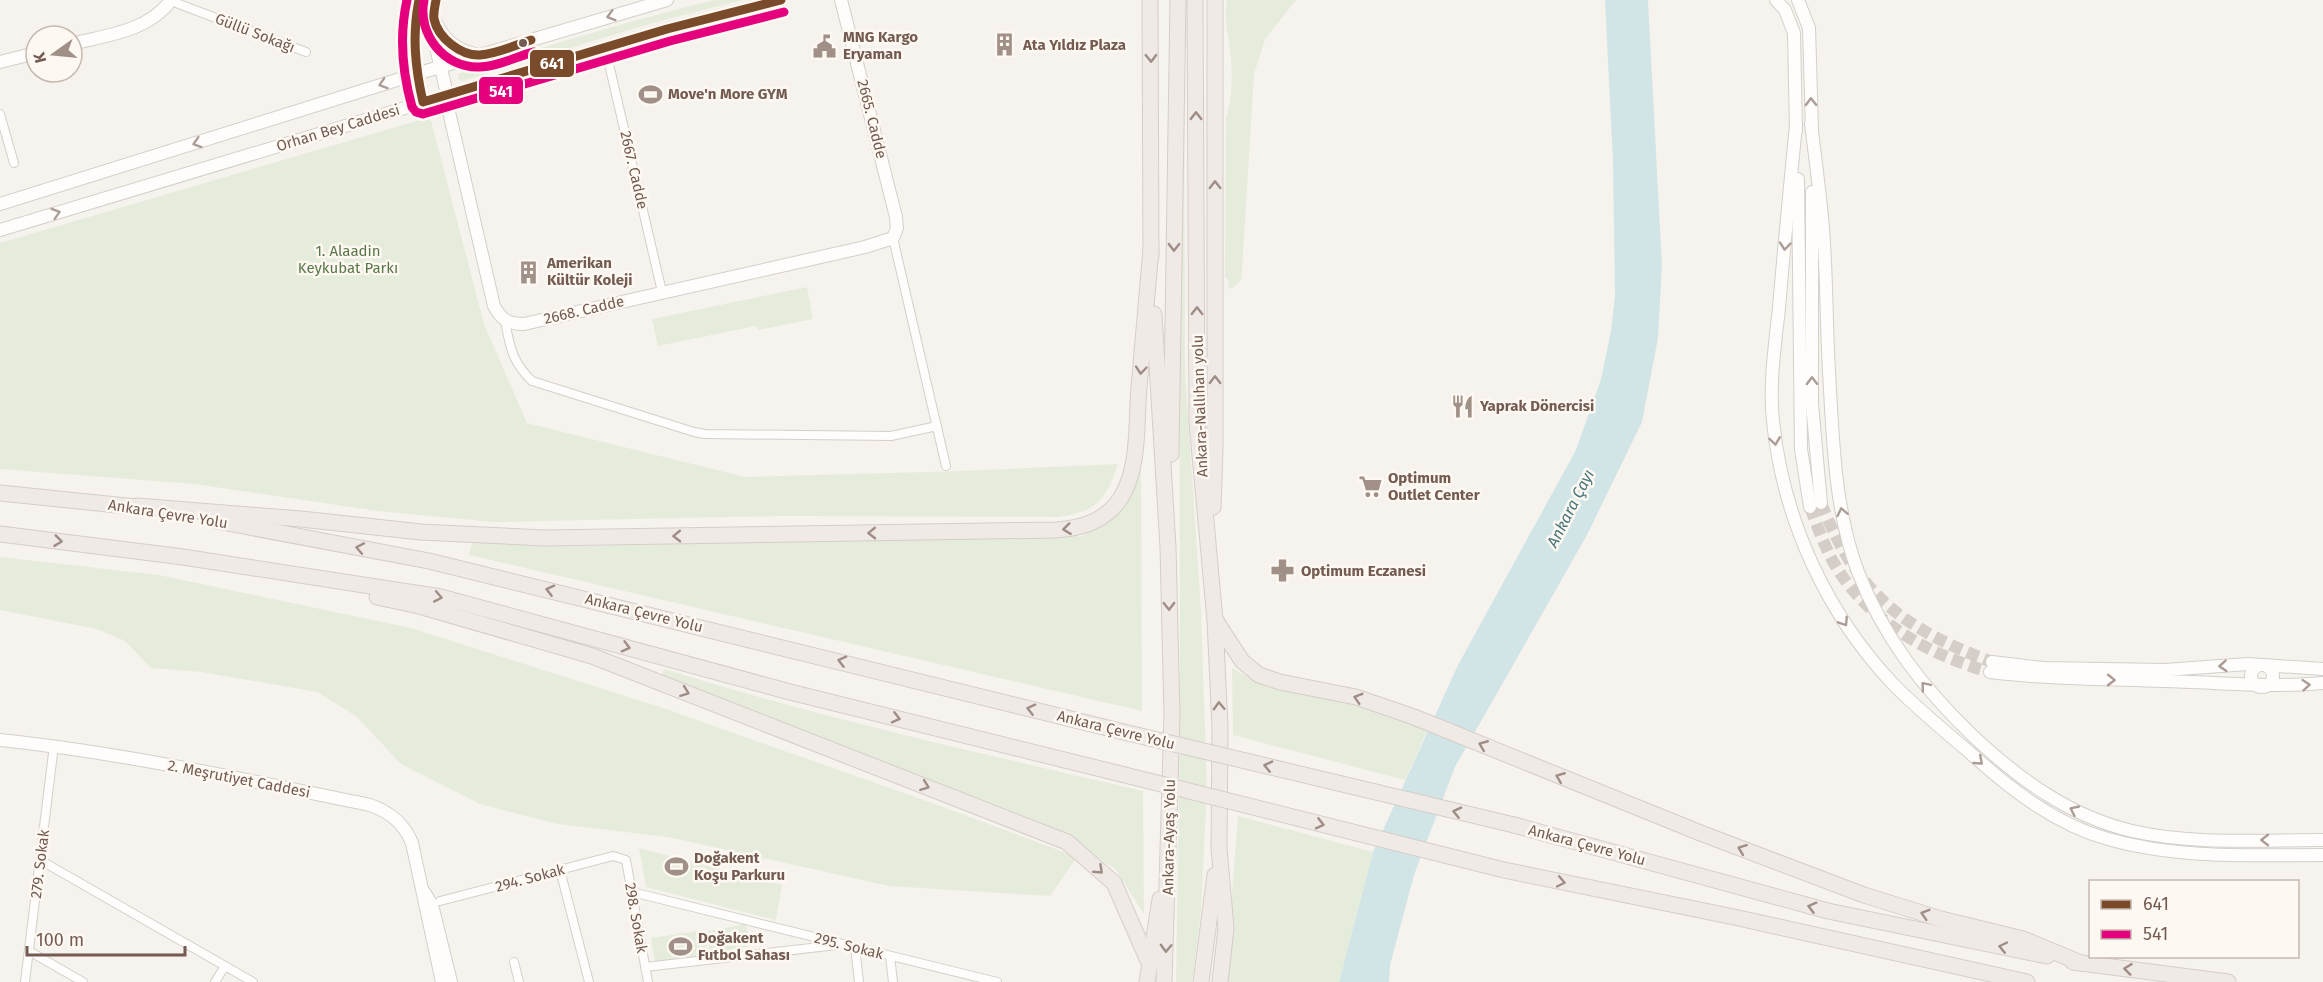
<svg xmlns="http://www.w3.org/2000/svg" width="2323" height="982" font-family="'Fira Sans',sans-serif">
  <rect width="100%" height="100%" fill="#f6f3ee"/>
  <g fill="#e6ecdb">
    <path d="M714 0H743L649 24 462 81 458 79V74C543 47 628 21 714 0Z"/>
    <polygon points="1179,0 1184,0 1185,371 1201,612 1207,787 1201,911 1192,982 1176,982 1180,716"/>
    <path d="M1227 0H1296L1265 39 1254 74 1242 271 1241 280 1232 289 1229 288 1228 279 1225 277 1226 119C1233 96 1233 66 1229 43 1227 28 1224 15 1227 0Z"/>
    <path d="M430 117 484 324 527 423 745 477 962 471 1118 464C1105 501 1099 510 1059 517L782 516 493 522 378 511 194 484 0 469V243Z"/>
    <polygon points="807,287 813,319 758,330 756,326 658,346 652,319"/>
    <polygon points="1137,471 1141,471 1142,711 469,555 472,543 581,546 1083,536 1103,523"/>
    <polygon points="0,557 159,575 411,628 663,708 935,804 1077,857 1050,896 889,886 668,837 558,824 480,804 401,764 357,717 317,692 202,672 151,668 125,641 97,629 0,610"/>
    <polygon points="1232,668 1259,683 1289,692 1343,701 1428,729 1405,780 1233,735"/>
    <path d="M664 669C822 718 983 754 1143 791L1144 914 1116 870 1082 846 660 680Z"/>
    <polygon points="1238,816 1373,852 1339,982 1225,982"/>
    <polygon points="639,848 782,885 776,920 646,887"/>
    <polygon points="746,924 750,946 710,954 706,932"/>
    <polygon points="704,930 708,955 655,963 651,938"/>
  </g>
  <polygon fill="#d1e5e6" points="1605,0 1648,0 1662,266 1658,338 1642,422 1587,535 1455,767 1414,875 1390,965 1389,982 1339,982 1373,852 1458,665 1576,450 1601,379 1611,331 1615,295 1613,162"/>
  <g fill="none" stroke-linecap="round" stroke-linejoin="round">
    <g stroke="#d5cdc7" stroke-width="12" stroke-dasharray="12 6" stroke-linecap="butt">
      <path d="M1821 503C1857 594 1902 628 1992 662"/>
      <path d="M1810 507C1816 523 1822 539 1829 554 1861 617 1925 654 1990 672"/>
    </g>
    <defs>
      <g id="street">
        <polyline points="171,1 306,52"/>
        <polyline points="605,47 662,292"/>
        <polyline points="0,114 14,163"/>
        <polyline points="893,238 946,466"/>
        <path d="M505 321C510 347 512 362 532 381L694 432 705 434 891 436 937 426"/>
        <polyline points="40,860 253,982"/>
        <polyline points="560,870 589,982"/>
        <polyline points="632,892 997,982"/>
        <polyline points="440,901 613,856 626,860 648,982"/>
        <polyline points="855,947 859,982"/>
        <polyline points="29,951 83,982"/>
        <polyline points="890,956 893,982"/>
        <polyline points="514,962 519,982"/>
        <polyline points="645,967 837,945"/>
        <polyline points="25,982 54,745"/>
        <polyline points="215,982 225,966"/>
      </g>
      <g id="secondary">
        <path d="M419 0C410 38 414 65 423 102"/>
        <path d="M436 0C426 37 447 75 449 112L494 306C501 319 507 324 524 324L865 247 893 238 897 228 896 217 841 0"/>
        <polyline points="1776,0 1785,10 1794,33 1796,131"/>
        <polyline points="1798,0 1809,28 1812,130"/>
        <path d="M435 21C444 41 457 50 478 55"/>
        <path d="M72 44C107 35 149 31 171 0"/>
        <polyline points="0,62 36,53"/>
        <path d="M1811 124C1815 155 1819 186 1822 217 1827 268 1826 321 1829 372 1833 439 1834 508 1858 572 1884 638 1923 688 1973 736 2019 779 2069 816 2132 831 2194 845 2259 840 2323 840"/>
        <path d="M1796 125C1790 186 1784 247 1779 308 1775 345 1769 384 1773 421 1783 520 1827 615 1895 686 1918 709 1943 730 1968 751 2009 788 2054 824 2108 839 2178 859 2252 855 2323 855"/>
        <polyline points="1798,179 1801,449 1810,507"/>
        <polyline points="1812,192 1812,404 1821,503"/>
        <polyline points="0,204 416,74 667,0"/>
        <polyline points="0,230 667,29 781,0"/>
        <polyline points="1992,662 2043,668 2165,670 2248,664 2323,669"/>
        <circle cx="2262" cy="676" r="11"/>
        <path d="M1990 672C2048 679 2105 679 2163 681 2217 682 2269 688 2323 683"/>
        <path d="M0 740C124 753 247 780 370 805 390 812 404 823 412 843L442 982"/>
        <polyline points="424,892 432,905 451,982"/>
      </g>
      <g id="highway">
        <polyline points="1150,0 1151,257"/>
        <polyline points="1195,0 1197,423 1215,620 1220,728 1219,848 1226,928 1220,982"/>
        <polyline points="1154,314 1168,547 1172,716 1164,982"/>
        <polyline points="1171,454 1178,0"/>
        <polyline points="0,493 146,508"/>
        <path d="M137 506 301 519 421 532 544 538 1056 530C1082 528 1104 522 1120 499 1140 469 1136 422 1139 387 1143 341 1147 295 1151 249"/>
        <polyline points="1213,507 1215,450 1215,0"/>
        <polyline points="217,521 429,561 1128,733"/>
        <polyline points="0,534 183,557 441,597 790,692 1121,774"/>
        <polyline points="377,597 419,606 592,656 1067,842 1114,883 1149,963"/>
        <polyline points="1216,621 1242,661 1259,675 1280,682 1356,697 1414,717 1703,834 1864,895 1941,919 2023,939 2081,963"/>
        <polyline points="1514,825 1828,911 2047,956"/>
        <polyline points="1504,870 1734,917 2027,982"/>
        <polyline points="2073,962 2228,982"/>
        <polyline points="1147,982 1160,899"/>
        <polyline points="1201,982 1215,875"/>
      </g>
    </defs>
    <use href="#street" stroke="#d4cfc9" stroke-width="10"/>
    <use href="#secondary" stroke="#d4cfc9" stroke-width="14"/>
    <use href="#highway" stroke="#d5cdc9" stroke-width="17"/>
    <use href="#street" stroke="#fefdfc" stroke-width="8"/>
    <use href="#secondary" stroke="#fefdfc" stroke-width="12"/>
    <use href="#highway" stroke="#f0eae7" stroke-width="15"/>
    <defs>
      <g id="highway-bridge">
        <polyline points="1128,733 1514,825"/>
        <polyline points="1121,774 1504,870"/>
      </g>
    </defs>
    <use href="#highway-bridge" stroke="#d5cdc9" stroke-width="17" stroke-linecap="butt"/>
    <use href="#highway-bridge" stroke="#f0eae7" stroke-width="15"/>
    <defs>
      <g id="bus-1">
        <path d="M419 0C412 35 415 67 423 102L667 29 781 0"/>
        <path d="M436 0C435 6 433 13 434 19 438 38 461 56 480 55 497 54 515 45 531 40"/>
      </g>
      <g id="bus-2">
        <path d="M407 0C399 36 402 71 412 107L416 112 423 114 670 41 784 12"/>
        <path d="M424 0C417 34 444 68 479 67 498 67 517 56 534 52"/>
      </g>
    </defs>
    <use href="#bus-1" stroke="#fdf8f1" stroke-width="14"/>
    <use href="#bus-2" stroke="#fdf8f1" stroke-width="14"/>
    <use href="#bus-1" stroke="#7a4b2a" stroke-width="9"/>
    <use href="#bus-2" stroke="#e5007d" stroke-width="9"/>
  </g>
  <defs><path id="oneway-chevron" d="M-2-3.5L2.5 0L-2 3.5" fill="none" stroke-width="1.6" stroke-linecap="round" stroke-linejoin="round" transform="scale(1.5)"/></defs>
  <g stroke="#ab9c95">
    <use href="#oneway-chevron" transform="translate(611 16) rotate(164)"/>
    <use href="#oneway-chevron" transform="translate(383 84) rotate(162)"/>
    <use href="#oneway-chevron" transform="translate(1811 102) rotate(-91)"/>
    <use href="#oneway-chevron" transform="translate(197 143) rotate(163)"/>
    <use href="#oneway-chevron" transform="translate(56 213) rotate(-17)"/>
    <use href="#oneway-chevron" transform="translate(1785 246) rotate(95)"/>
    <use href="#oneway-chevron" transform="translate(1812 381) rotate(-91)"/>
    <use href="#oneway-chevron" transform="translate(1775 441) rotate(82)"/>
    <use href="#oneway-chevron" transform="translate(1842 512) rotate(-102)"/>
    <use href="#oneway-chevron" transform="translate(1844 622) rotate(57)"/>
    <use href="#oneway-chevron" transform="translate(2223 666) rotate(176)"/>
    <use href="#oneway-chevron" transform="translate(2111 680) rotate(1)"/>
    <use href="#oneway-chevron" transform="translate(2306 685) rotate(-5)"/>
    <use href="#oneway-chevron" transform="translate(1925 686) rotate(-130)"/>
    <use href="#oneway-chevron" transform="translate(1979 761) rotate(41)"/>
    <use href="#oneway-chevron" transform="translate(2074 810) rotate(-155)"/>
    <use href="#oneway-chevron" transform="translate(2265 840) rotate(-180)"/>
  </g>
  <g stroke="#9f8d86">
    <use href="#oneway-chevron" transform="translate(1151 58) rotate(89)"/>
    <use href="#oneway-chevron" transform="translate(1196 116) rotate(-90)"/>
    <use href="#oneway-chevron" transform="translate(1215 185) rotate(-90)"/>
    <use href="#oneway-chevron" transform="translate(1174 247) rotate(91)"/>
    <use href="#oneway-chevron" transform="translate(1197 311) rotate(-90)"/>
    <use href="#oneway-chevron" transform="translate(1141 370) rotate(95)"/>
    <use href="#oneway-chevron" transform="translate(1215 380) rotate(-90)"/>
    <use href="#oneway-chevron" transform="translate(1067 529) rotate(173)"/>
    <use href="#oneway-chevron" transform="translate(872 533) rotate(179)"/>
    <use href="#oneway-chevron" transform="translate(677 536) rotate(179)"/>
    <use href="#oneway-chevron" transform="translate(58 541) rotate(7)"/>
    <use href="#oneway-chevron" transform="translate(360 548) rotate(-169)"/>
    <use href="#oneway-chevron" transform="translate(550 590) rotate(-166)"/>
    <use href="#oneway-chevron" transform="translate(438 597) rotate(11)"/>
    <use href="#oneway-chevron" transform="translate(1169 606) rotate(89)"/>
    <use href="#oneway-chevron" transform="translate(626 647) rotate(15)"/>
    <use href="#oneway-chevron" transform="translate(842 661) rotate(-166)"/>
    <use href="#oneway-chevron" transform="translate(685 692) rotate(21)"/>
    <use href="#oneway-chevron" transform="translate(1358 698) rotate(-163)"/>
    <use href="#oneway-chevron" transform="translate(1219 706) rotate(-92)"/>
    <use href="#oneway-chevron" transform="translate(1031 709) rotate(-166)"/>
    <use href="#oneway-chevron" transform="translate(896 718) rotate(14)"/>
    <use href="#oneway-chevron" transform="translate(1483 745) rotate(-158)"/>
    <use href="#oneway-chevron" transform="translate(1268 766) rotate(-167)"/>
    <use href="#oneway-chevron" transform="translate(1560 777) rotate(-158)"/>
    <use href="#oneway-chevron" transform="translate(925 786) rotate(21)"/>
    <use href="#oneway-chevron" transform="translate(1457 812) rotate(-167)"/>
    <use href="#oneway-chevron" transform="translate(1320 824) rotate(14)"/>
    <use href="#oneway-chevron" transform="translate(1742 849) rotate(-159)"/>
    <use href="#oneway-chevron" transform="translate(1099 870) rotate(43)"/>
    <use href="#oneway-chevron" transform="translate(1561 882) rotate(12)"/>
    <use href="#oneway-chevron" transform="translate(1812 907) rotate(-165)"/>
    <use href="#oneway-chevron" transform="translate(1925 914) rotate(-163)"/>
    <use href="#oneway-chevron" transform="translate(2003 947) rotate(-168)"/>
    <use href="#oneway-chevron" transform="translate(1166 948) rotate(92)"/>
    <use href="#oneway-chevron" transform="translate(2128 969) rotate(-173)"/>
  </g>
  <defs>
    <symbol id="building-bare" viewBox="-9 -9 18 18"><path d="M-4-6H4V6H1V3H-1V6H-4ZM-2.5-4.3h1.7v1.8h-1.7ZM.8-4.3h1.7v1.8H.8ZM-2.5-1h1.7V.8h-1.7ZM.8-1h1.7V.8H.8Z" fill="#a19088" stroke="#fdf8f1" stroke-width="2.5" paint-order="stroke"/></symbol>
    <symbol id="civic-bare" viewBox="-9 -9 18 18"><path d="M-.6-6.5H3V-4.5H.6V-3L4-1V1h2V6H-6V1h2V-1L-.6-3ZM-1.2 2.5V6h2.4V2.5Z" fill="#a19088" stroke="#fdf8f1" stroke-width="2.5" paint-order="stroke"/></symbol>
    <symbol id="stadium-bare" viewBox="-9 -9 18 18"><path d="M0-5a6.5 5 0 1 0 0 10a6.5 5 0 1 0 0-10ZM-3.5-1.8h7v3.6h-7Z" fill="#a19088" stroke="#fdf8f1" stroke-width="2.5" paint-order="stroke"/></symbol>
    <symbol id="restaurant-bare" viewBox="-9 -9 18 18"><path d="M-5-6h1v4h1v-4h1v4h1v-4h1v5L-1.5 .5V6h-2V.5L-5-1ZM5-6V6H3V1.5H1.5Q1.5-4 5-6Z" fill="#a19088" stroke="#fdf8f1" stroke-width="2.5" paint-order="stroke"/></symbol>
    <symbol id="supermarket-bare" viewBox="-9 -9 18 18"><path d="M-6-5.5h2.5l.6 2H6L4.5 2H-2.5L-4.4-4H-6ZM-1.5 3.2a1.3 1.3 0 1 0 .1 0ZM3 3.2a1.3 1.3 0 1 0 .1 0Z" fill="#a19088" stroke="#fdf8f1" stroke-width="2.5" paint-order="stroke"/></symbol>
    <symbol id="pharmacy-bare" viewBox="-9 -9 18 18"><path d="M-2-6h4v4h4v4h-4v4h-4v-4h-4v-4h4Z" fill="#a19088" stroke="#fdf8f1" stroke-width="2.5" paint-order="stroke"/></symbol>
  </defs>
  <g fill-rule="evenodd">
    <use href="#building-bare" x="988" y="28" width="33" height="33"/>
    <use href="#civic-bare" x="808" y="30" width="33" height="33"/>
    <use href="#stadium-bare" x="634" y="78" width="33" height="33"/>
    <use href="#building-bare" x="512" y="256" width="33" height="33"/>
    <use href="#restaurant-bare" x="1446" y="390" width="33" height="33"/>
    <use href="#supermarket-bare" x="1354" y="470" width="33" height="33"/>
    <use href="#pharmacy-bare" x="1266" y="554" width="33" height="33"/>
    <use href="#stadium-bare" x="660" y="850" width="33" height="33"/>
    <use href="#stadium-bare" x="664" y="930" width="33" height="33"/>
  </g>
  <circle fill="#735b51" stroke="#fdf8f1" stroke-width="2" cx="523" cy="43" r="5"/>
  <g text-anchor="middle" stroke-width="5" stroke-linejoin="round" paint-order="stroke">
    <g font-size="15" fill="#735b51" stroke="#fdf8f1">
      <text transform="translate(255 33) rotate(21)" y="5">Güllü Sokağı</text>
      <text transform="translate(872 119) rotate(76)" y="5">2665. Cadde</text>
      <text transform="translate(338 128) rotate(-17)" y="5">Orhan Bey Caddesi</text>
      <text transform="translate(634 170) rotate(77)" y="5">2667. Cadde</text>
      <text transform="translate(584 310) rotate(-13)" y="5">2668. Cadde</text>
      <text transform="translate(1200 406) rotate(-92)" y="5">Ankara-Nallıhan yolu</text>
      <text transform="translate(168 514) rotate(9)" y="5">Ankara Çevre Yolu</text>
      <text transform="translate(644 613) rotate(14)" y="5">Ankara Çevre Yolu</text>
      <text transform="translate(1116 730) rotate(14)" y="5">Ankara Çevre Yolu</text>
      <text transform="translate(239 779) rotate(11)" y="5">2. Meşrutiyet Caddesi</text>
      <text transform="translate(1169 837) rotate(-89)" y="5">Ankara-Ayaş Yolu</text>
      <text transform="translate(1587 845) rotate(15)" y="5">Ankara Çevre Yolu</text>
      <text transform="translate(40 864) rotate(-83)" y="5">279. Sokak</text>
      <text transform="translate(530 878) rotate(-15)" y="5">294. Sokak</text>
      <text transform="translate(636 918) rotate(80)" y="5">298. Sokak</text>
      <text transform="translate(849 946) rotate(14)" y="5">295. Sokak</text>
    </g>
    <g font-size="15" font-weight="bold" fill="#735b51" stroke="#fdf8f1" text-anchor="start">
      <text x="843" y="42">MNG Kargo<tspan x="843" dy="17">Eryaman</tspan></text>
      <text x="1023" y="50">Ata Yıldız Plaza</text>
      <text x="668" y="99">Move'n More GYM</text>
      <text x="547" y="268">Amerikan<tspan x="547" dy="17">Kültür Koleji</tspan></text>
      <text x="1480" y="411">Yaprak Dönercisi</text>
      <text x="1388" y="483">Optimum<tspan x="1388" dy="17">Outlet Center</tspan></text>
      <text x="1301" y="576">Optimum Eczanesi</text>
      <text x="694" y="863">Doğakent<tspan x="694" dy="17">Koşu Parkuru</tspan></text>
      <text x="698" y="943">Doğakent<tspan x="698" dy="17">Futbol Sahası</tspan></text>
    </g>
    <g font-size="15" fill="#59774a" stroke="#fdf8f1">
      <text x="348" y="256">1. Alaadin<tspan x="348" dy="17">Keykubat Parkı</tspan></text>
    </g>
    <g font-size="16" font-style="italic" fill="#4a777c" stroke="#fdf8f1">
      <text transform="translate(1570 508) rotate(-63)" y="6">Ankara Çayı</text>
    </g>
  </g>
  <g stroke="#fdf8f1" stroke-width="2">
    <rect x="529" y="49" width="46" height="29" rx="6" fill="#7a4b2a"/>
    <rect x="478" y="76" width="46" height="29" rx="6" fill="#e5007d"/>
  </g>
  <g font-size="16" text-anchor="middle" font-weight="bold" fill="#fff">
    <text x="552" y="69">641</text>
    <text x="501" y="97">541</text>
  </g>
  <rect x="2089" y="880" width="210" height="78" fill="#fdf8f1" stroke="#c6b9b1" stroke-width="1.5"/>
  <rect x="2101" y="900" width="30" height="9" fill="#7a4b2a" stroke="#c6b9b1" stroke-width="1.5"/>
  <text x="2143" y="910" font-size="18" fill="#735b51">641</text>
  <rect x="2101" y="930" width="30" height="9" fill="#e5007d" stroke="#c6b9b1" stroke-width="1.5"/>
  <text x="2143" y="940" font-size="18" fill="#735b51">541</text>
  <g transform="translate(54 54) rotate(255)"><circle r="28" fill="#fdf8f1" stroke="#c6b9b1" stroke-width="1.5"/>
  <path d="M0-4.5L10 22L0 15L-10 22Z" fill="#a19088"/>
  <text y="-9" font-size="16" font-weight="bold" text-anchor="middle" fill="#735b51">K</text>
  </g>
  <path d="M27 946v9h158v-9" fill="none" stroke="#735b51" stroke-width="3"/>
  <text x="36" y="946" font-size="18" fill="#735b51" stroke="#fdf8f1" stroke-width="4.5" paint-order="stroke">100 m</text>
</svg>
